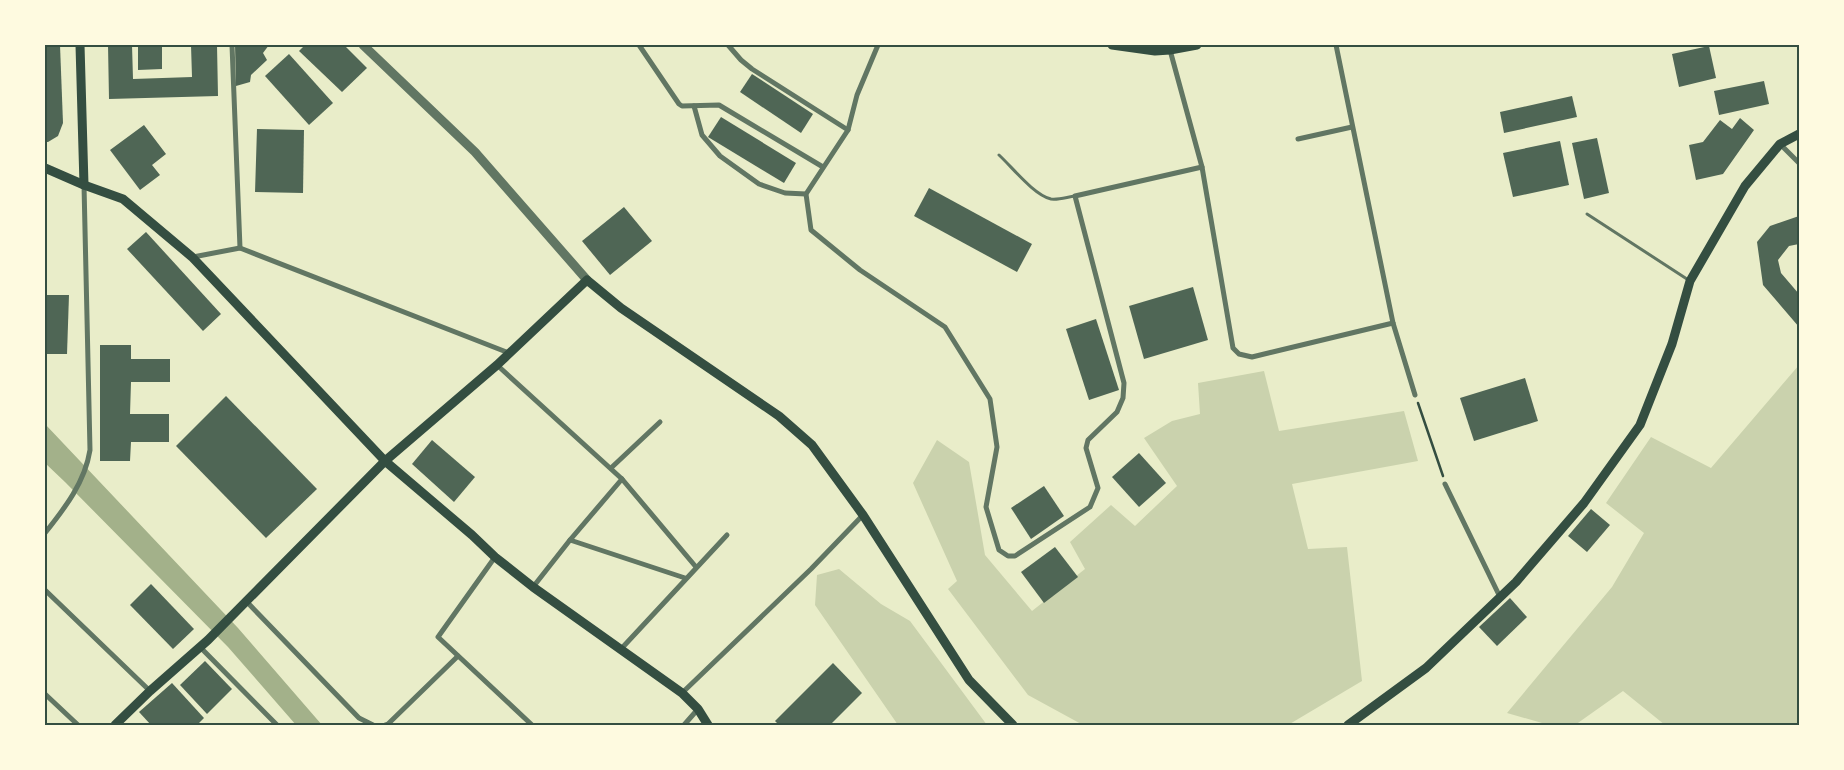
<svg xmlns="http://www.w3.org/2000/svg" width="1844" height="770" font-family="'DejaVu Sans',sans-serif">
  <rect width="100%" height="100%" fill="#e9edc9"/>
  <g fill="#cad2ad">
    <polygon points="1799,365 1799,725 1665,725 1623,691 1575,725 1549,725 1507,713 1612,587 1644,533 1606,503 1651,437 1711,468"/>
    <polygon points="1264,371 1279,431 1404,411 1418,461 1292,484 1308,549 1347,547 1362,681 1288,725 1083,725 1028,695 948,589 957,581 913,483 937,440 969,462 985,555 1032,611 1085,569 1070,542 1111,505 1135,526 1177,486 1144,438 1172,421 1200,414 1198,383"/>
    <polygon points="839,569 881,604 910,621 987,725 898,725 815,605 817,575"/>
  </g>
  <polygon fill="#a3b18a" points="45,424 238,628 322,725 296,725 228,647 65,482 45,463"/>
  <g fill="#4f6655">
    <polygon points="45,45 60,45 63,123 58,136 48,142 45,142"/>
    <polygon points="108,45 132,45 133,79 192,77 191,45 217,45 218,96 109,99"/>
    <polygon points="138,45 162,45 162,69 138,70"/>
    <polygon points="235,45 269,45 263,53 267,60 251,75 250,82 236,86"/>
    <polygon points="305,45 344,45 367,68 342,92 299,51"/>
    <polygon points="1709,46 1716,78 1679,87 1672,54"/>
    <polygon points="289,54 333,103 309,125 265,76"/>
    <polygon points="752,74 813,114 801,133 740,92"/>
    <polygon points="1764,81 1769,104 1719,115 1714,91"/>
    <polygon points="1572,96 1577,117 1504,133 1500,112"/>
    <polygon points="721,117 796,163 784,183 708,137"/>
    <polygon points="1740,118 1754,130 1723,174 1696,180 1689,145 1703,142 1720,120 1732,129"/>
    <polygon points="144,125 166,154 152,165 160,175 140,190 110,150"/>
    <polygon points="257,129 304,130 303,193 255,192"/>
    <polygon points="1597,138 1609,193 1584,199 1572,143"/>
    <polygon points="1560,141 1569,185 1513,197 1503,153"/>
    <polygon points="929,188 1032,244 1017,272 914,216"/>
    <polygon points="624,207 652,241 610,275 582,241"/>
    <polygon points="1799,216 1799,244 1789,246 1778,260 1781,273 1799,294 1799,327 1763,285 1757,242 1770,226"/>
    <polygon points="146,232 221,314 203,331 127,249"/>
    <polygon points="1193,287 1208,340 1144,359 1129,306"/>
    <polygon points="45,295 69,295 67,354 45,354"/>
    <polygon points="1096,319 1119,390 1089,400 1066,329"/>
    <polygon points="100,345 131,345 131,359 170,359 170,382 131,382 130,414 169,414 169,442 131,442 130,461 100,461"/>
    <polygon points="1525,378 1538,421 1474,441 1460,398"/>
    <polygon points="226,396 317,489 266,538 176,446"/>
    <polygon points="432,440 475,477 454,502 412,464"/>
    <polygon points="1139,453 1166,483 1139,507 1112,477"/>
    <polygon points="1044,486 1064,516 1031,539 1011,508"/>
    <polygon points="1591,509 1610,525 1587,552 1568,536"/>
    <polygon points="1055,547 1078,577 1044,603 1021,572"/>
    <polygon points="151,584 194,629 173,649 130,605"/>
    <polygon points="1510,598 1527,617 1497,646 1479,627"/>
    <polygon points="205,661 232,689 207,714 180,685"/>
    <polygon points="833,663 862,693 830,725 779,725 775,721"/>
    <polygon points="172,683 204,718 197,725 151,725 139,712"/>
  </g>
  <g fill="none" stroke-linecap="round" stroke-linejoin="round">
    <polyline stroke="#344e41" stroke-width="2.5" points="1418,403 1443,476"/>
    <g stroke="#617663" stroke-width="3">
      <path d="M999 155C1013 168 1034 195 1051 199 1059 200 1067 197 1075 196"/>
      <polyline points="1587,214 1690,281"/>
    </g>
    <g stroke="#617663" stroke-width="5">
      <polyline points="232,45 240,248"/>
      <polyline points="639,45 679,104 682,106 719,105 823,167"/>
      <polyline points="728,45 741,60 752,69 848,130"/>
      <polyline points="878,45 857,95 848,130 806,194 811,230 860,270 945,327 990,399 997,447 986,507 999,550 1008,556 1015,556 1090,507 1098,488 1086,448 1088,440 1117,412 1123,398 1124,383 1075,196 1202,167"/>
      <polyline points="1336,45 1393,323 1415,395"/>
      <polyline points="1170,50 1202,167 1233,348 1239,354 1252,357 1393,323"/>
      <polyline points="694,106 702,135 720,156 759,184 785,193 806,194"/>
      <polyline points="1298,139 1352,127"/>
      <polyline points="1780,144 1799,163"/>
      <polyline points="193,257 240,248 509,353"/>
      <polyline points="497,365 622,479 570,540 533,587"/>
      <polyline points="611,468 660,422"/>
      <polyline points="622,479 696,567"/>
      <polyline points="1445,484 1500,597"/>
      <path d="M45 533C65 508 85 482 90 450L84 185"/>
      <polyline points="570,540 685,578"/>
      <polyline points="495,557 438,637 532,725"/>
      <polyline points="45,590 150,691"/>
      <polyline points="246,601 359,718 373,725"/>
      <polyline points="200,647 277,725"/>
      <polyline points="621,649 727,535"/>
      <polyline points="682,693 811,569 863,515"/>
      <polyline points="45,694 78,725"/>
      <polyline points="385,725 388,724 458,656"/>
      <polyline points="684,725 698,709"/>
    </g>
    <polyline stroke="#617663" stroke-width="9" points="363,45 475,152 587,280"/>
    <g stroke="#344e41" stroke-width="9">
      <polyline points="80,45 84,185"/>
      <polyline points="1112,45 1155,51 1170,50 1197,45"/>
      <polyline points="45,168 84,185 123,199 192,257 385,461 472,535 495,557 533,587 682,693 698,709 708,725"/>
      <polyline points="115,725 150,691 208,640 385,461 497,365 587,280 621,308 779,416 812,445 863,515 969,680 1013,725"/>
      <polyline points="1348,725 1426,668 1516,582 1584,503 1640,425 1672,344 1690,281 1745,186 1780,144 1799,134"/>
    </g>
  </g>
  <rect width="1844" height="770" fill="none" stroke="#fefae0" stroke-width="92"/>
  <rect x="46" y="46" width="1752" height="678" fill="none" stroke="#344e41" stroke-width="2"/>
</svg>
